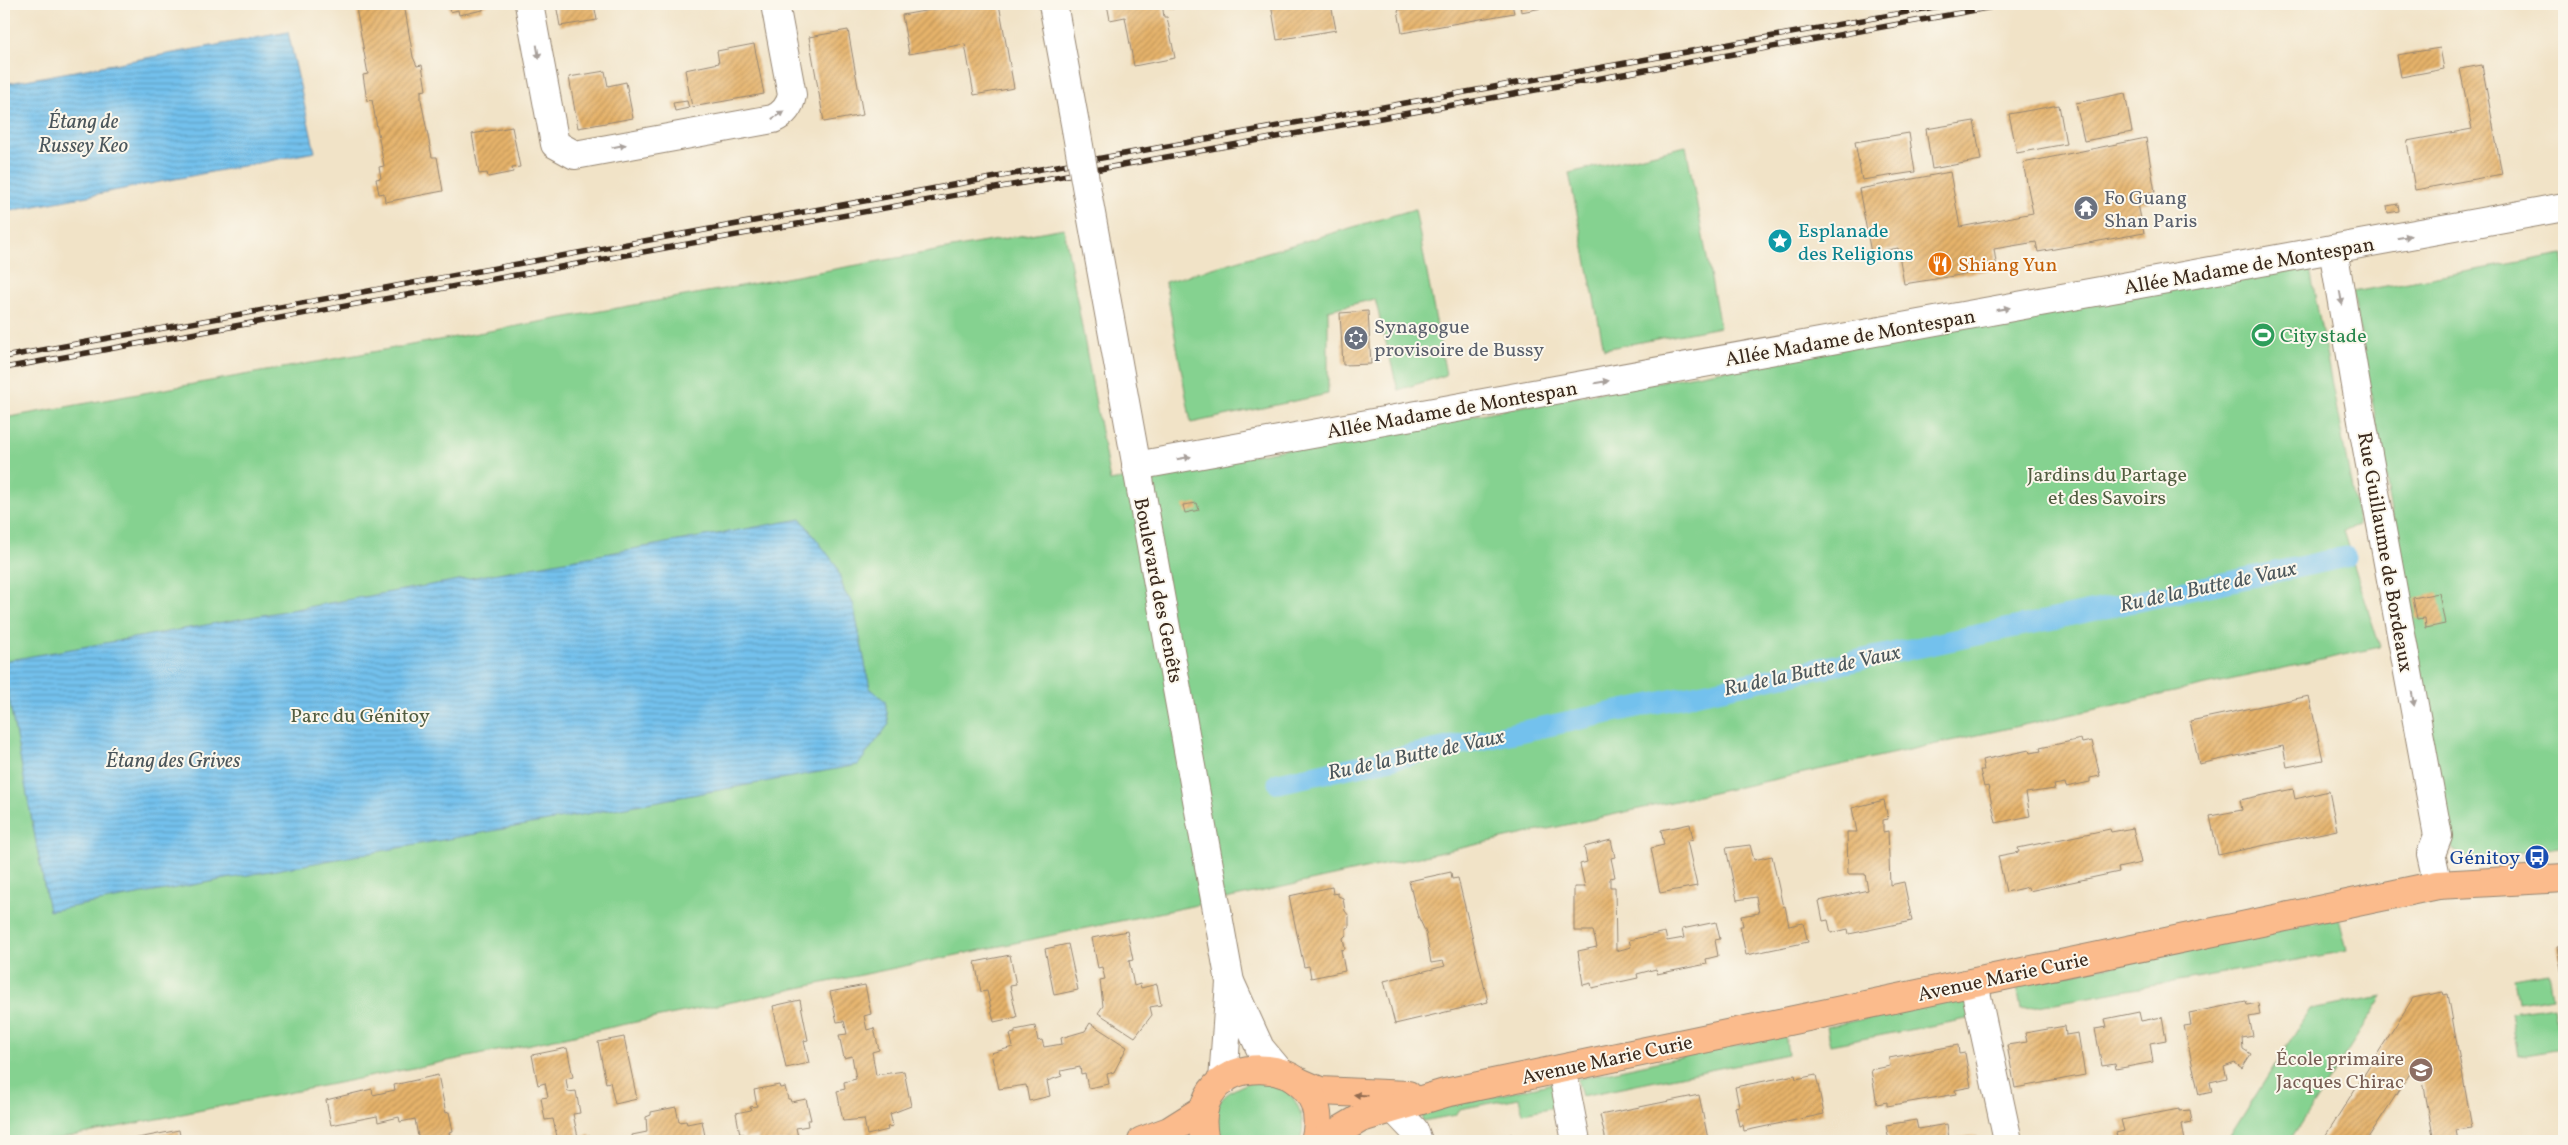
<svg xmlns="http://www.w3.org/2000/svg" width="2568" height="1145" font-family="Vollkorn,serif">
  <defs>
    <pattern id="water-rules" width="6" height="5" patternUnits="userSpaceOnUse" patternTransform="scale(1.25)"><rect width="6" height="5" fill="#73c1ed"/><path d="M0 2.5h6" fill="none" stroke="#609dbf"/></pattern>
    <pattern id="building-hatch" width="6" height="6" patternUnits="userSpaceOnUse" patternTransform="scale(1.25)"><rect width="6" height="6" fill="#e6b36b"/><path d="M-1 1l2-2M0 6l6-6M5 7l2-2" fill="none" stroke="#bc9257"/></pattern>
  </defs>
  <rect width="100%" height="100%" fill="#fbf7ec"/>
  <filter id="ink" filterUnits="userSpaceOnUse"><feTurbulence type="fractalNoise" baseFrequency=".02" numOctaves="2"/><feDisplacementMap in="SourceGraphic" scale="10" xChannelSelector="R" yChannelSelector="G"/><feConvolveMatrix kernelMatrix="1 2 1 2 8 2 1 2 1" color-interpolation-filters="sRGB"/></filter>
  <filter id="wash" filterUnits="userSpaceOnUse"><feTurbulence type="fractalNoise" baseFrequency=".0096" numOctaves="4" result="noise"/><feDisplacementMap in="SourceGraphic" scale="20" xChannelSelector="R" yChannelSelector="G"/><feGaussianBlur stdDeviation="1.12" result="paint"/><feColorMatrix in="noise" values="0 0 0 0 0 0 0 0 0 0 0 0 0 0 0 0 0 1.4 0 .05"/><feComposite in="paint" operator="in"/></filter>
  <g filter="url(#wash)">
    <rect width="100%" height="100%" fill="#f1e3c7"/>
    <g fill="#85d290" stroke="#607e57">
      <polygon points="1686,146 1720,327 1604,349 1569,173"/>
      <polygon points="1415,209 1446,375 1398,390 1375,299 1328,310 1328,394 1191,423 1165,282"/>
      <polygon points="1064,228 1110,481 2309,264 2359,526 2343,531 2380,647 1278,888 478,1055 47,1141 4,1141 4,418"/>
      <polygon points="2564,254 2564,845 2472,861 2452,850 2353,292"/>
      <polygon points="2339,918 2347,951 2021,1009 2017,985"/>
      <polygon points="2548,972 2552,997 2518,1003 2514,978"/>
      <polygon points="1968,996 1972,1018 1830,1045 1826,1027"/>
      <polygon points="2383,996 2290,1141 2227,1141 2310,1009"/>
      <polygon points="2554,1006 2561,1049 2518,1056 2511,1012"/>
      <polygon points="1785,1035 1788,1054 1582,1096 1577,1079"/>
      <path d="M1253 1081C1260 1083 1269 1083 1276 1085 1297 1092 1308 1122 1300 1141H1215C1215 1103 1215 1096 1253 1081Z"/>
      <polygon points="1554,1083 1560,1106 1523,1113 1519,1098 1459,1109 1455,1115 1423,1121 1422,1120 1422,1115 1430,1110"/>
    </g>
    <g fill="url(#water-rules)" stroke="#577686">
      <polygon points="288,32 315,152 4,212 4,84"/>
      <polygon points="801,519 836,565 845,593 853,603 870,688 885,701 889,724 858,765 49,911 4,673 4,661"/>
    </g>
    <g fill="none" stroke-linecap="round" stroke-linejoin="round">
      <polyline stroke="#73c1ed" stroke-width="21" points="1278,783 2346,557"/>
    </g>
    <g id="blocks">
      <g fill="url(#building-hatch)">
        <polygon points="350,4 404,4 413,57 417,66 422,65 426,90 421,91 421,100 432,157 437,157 443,191 385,202 384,193 379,194 376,179 381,178 379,167 384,166 372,100 367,101 363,75 368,74 356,8 350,8"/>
        <polygon points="448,4 488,4 489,5 483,6 483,10 459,15 458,10 450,12"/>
        <polygon points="556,4 594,4 597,20 560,26"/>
        <polygon points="964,4 999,4 1014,88 974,95 965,44 909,54 902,15"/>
        <polygon points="1107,4 1191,4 1172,9 1171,5 1164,6 1163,10 1164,17 1167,17 1175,58 1134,66 1125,17 1110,20"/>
        <polygon points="1271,4 1331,4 1336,30 1277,40"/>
        <polygon points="1430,4 1512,4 1514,13 1402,33 1398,10 1421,6 1422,10 1431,9"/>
        <polygon points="1520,4 1558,4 1558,5 1521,12"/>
        <polygon points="848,30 863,115 824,122 809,37"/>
        <polygon points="754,44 764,94 692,107 685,70 719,63 717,51"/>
        <polygon points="2440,48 2444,69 2401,77 2397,55"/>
        <polygon points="2482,65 2502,174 2415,190 2407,141 2472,129 2460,69"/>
        <polygon points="605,71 608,86 626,82 633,118 578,128 569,77"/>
        <polygon points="2125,93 2132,132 2084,141 2076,103"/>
        <polygon points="687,101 689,108 675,111 673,103"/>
        <polygon points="2059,105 2066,144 2017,153 2009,114"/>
        <polygon points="1974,121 1981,160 1932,169 1926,129"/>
        <polygon points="512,127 520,167 512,168 513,172 488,177 487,173 479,174 472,134"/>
        <polygon points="1909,133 1915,172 1862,180 1855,142"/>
        <polygon points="2146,138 2155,192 2147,193 2149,202 2138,204 2144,233 2038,252 2036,242 1994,249 1997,269 1904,284 1898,248 1871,253 1859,189 1950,172 1960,227 2033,213 2023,163"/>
        <polygon points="2398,204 2399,211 2388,213 2387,206"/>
        <polygon points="1368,311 1371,364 1343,365 1340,313"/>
        <polygon points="1197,503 1199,510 1185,513 1183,505"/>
        <polygon points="2439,593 2445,624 2426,628 2425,618 2417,619 2413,598"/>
        <polygon points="2309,696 2323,760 2287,767 2283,746 2199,764 2190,721"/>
        <polygon points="2081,739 2082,743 2092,741 2100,776 2090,778 2090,782 2066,787 2065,783 2054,785 2055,789 2026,793 2030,816 1996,823 1988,786 1984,787 1980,770 1984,770 1982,760 2029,750 2030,753 2041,751 2040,748"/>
        <polygon points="2293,789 2295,799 2329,791 2337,830 2218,855 2210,816 2242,810 2240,800"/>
        <polygon points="1884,800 1888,819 1883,820 1883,832 1888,831 1890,885 1904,882 1912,921 1849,934 1848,929 1831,933 1828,920 1823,921 1819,901 1868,890 1865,874 1848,874 1847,832 1857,832 1852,808"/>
        <polygon points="1690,824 1693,839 1687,841 1697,886 1660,893 1651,848 1664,845 1661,830"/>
        <polygon points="2133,828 2141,863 2118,868 2119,872 2029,891 2028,887 2006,892 1998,856 2019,852 2018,848 2110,829 2111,832"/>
        <polygon points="1611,840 1615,857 1611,858 1615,877 1610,878 1610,887 1615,887 1616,951 1631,947 1629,940 1665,932 1667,941 1684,938 1682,929 1716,922 1720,939 1715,940 1718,956 1706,959 1707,964 1657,974 1656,969 1637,974 1638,978 1592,988 1591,983 1583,985 1578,951 1597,947 1593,931 1574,931 1574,887 1585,887 1580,864 1587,862 1584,847"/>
        <polygon points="1750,845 1754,860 1772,856 1783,907 1785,906 1789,926 1803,923 1808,942 1746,955 1740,926 1743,926 1741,916 1759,913 1756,897 1737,900 1726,848"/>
        <polygon points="1451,872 1452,879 1458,878 1488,1002 1395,1024 1384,981 1445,966 1443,961 1431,963 1426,933 1417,914 1409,881"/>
        <polygon points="1332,887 1333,894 1338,893 1338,896 1343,898 1345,911 1349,916 1349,927 1346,928 1346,935 1343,938 1345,949 1341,950 1345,971 1311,978 1309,966 1304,967 1289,896"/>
        <polygon points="1127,931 1133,960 1129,961 1134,986 1140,984 1141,988 1157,984 1161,1005 1150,1007 1152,1015 1135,1037 1098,1013 1103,1006 1100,980 1105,979 1102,967 1098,968 1092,938"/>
        <polygon points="1068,944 1078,990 1054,995 1045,949"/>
        <polygon points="2564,945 2564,975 2562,975 2557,946"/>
        <polygon points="1010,955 1016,985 1010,986 1017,1017 994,1022 987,991 981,992 975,962"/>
        <polygon points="865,985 871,1014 864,1016 867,1030 874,1028 879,1050 872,1052 876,1075 904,1071 911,1106 890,1114 893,1126 887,1127 888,1130 867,1135 864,1119 843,1121 837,1091 845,1089 844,1082 856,1079 852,1056 844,1058 839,1035 847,1034 844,1021 837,1022 830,992"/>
        <polygon points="2443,992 2444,995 2448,994 2472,1128 2456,1130 2458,1141 2434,1141 2421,1070 2411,1072 2366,1141 2322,1141 2413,998"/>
        <polygon points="800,1000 808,1040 804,1041 809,1063 786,1068 773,1006"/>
        <polygon points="2246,1002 2247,1005 2258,1003 2260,1015 2249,1017 2253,1036 2242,1038 2243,1049 2251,1054 2242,1068 2235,1063 2224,1067 2227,1078 2210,1082 2212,1092 2199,1095 2184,1026 2191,1025 2189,1013"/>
        <polygon points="2139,1012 2141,1021 2162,1017 2166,1040 2150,1043 2153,1062 2116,1069 2115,1064 2102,1066 2095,1029 2107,1027 2105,1019"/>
        <polygon points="1090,1023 1127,1047 1114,1072 1107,1074 1109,1084 1088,1088 1085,1073 1081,1074 1080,1067 1061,1071 1062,1076 1047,1081 1050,1096 1029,1101 1026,1085 999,1089 991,1053 1013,1047 1010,1034 1015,1033 1015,1030 1035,1026 1038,1041 1042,1040 1044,1047 1062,1044 1061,1038 1085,1031"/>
        <polygon points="2065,1026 2066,1035 2078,1033 2085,1075 2015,1088 2007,1045 2027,1042 2025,1033"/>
        <polygon points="624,1037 637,1099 615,1104 610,1082 606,1083 598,1042"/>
        <polygon points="1958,1045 1959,1054 1965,1053 1971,1087 1955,1090 1956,1094 1887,1106 1887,1102 1877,1104 1871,1070 1890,1066 1889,1058"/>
        <polygon points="567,1048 573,1077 566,1079 568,1092 576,1091 580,1113 573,1114 578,1137 590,1135 592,1141 558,1141 553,1119 545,1120 541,1098 548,1097 545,1083 538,1085 532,1055"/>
        <polygon points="438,1075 446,1113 449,1112 453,1131 449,1132 451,1141 415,1141 414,1138 418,1137 415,1119 400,1122 399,1117 378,1122 377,1116 331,1125 326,1100 372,1089 373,1095 395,1090 394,1085"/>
        <polygon points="1795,1075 1796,1079 1816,1075 1824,1114 1744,1131 1743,1125 1739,1126 1735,1107 1739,1106 1735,1087"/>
        <polygon points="779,1085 780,1088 785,1087 788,1099 790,1099 791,1102 806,1099 811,1120 807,1120 808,1126 796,1128 799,1141 758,1141 757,1136 745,1139 744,1134 740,1134 736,1113 751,1110 750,1107 757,1106 754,1090"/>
        <polygon points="1699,1095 1708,1139 1696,1141 1606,1141 1600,1115"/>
        <polygon points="676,1107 679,1122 686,1121 687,1124 702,1121 706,1141 633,1141 632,1135 647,1132 646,1117 651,1115 651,1112"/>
        <polygon points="2179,1109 2179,1111 2190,1110 2192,1122 2182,1124 2185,1141 2118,1141 2116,1133 2124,1131 2121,1120"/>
        <polygon points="1916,1120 1918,1129 1947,1124 1949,1139 1977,1135 1978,1141 1889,1141 1886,1125"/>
        <polygon points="179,1130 181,1141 133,1141 133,1139"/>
        <polygon points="1512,1134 1513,1141 1479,1141 1478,1140"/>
      </g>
    </g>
  </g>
  <g filter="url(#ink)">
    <use href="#blocks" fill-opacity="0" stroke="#968672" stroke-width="1"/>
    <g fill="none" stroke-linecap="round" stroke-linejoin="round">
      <defs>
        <g id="minor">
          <path d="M529 4 555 144 575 155 773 119C784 114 790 106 792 95L775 4"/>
          <polyline points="1053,4 1076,129"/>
          <polyline points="1088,197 1230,982 1223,1081"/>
          <polyline points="2333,249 2362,421 2438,836 2431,854 2438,885"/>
          <polyline points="1136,466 2564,207"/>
          <polyline points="1974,983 2008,1141"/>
          <polyline points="1231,984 1260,1048 1280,1072"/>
          <polyline points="1562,1069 1576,1141"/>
          <polyline points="1394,1109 1414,1130 1418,1141"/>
        </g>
        <g id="major">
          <polyline points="1297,1081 1320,1091 1408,1095"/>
          <polyline points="1142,1141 1169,1131 1204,1109"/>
          <path d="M1205 1141C1181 1043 1340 1048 1315 1141"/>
          <polyline points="1322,1141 1361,1118 1445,1093 2438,885 2564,878"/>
        </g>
      </defs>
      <use href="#minor" stroke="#968672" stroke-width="30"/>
      <use href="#major" stroke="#968672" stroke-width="30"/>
      <use href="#minor" stroke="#fff" stroke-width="28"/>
      <use href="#major" stroke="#fbbb8c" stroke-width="28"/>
      <defs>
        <g id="rail">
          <polyline points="4,357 1951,4"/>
          <polyline points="4,368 2009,4"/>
        </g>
      </defs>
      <use href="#rail" stroke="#3b2a1e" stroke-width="5.5"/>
      <use href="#rail" stroke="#fbf7ec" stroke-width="4" stroke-dasharray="11" stroke-linecap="butt"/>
      <defs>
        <polyline id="minor-bridge" points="1076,129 1088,197"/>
      </defs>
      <use href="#minor-bridge" stroke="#968672" stroke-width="30" stroke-linecap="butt"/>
      <use href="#minor-bridge" stroke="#fff" stroke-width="28"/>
    </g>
    <defs><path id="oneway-solid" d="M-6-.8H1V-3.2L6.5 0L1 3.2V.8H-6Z" transform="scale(1.25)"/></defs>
    <g fill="#a79f9a">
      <use href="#oneway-solid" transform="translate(538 52) rotate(80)"/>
      <use href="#oneway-solid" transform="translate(778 115) rotate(-34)"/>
      <use href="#oneway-solid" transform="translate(619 146) rotate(-11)"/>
      <use href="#oneway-solid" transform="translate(2404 237) rotate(-10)"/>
      <use href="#oneway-solid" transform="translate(2341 298) rotate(80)"/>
      <use href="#oneway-solid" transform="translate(2003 309) rotate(-10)"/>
      <use href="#oneway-solid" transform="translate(1602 382) rotate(-10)"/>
      <use href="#oneway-solid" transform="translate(1184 458) rotate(-10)"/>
      <use href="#oneway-solid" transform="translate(2413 699) rotate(80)"/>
    </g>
    <use fill="#916b50" href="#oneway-solid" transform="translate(1361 1095) rotate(-177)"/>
  </g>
  <defs>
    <symbol id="temple-disc" viewBox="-11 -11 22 22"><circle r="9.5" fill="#6b7280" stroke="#fbf7ec"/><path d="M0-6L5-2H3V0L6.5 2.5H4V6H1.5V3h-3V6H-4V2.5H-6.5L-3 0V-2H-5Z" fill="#fff"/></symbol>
    <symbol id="sight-disc" viewBox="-11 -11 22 22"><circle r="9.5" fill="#0f9aa8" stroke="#fbf7ec"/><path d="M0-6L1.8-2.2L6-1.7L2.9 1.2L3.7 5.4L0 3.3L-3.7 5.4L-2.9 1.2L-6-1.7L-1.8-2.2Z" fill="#fff"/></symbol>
    <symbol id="restaurant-disc" viewBox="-11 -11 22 22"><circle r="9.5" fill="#e8710a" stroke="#fbf7ec"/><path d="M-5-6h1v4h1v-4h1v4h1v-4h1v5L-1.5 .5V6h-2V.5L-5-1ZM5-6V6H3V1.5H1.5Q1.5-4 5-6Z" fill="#fff"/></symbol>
    <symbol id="stadium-disc" viewBox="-11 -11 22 22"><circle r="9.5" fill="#2e9e5b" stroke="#fbf7ec"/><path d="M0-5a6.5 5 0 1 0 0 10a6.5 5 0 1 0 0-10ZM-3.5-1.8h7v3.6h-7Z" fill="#fff"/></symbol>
    <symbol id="synagogue-disc" viewBox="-11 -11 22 22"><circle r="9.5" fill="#6b7280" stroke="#fbf7ec"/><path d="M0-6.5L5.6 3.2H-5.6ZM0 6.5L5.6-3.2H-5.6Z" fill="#fff"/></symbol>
    <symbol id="bus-disc" viewBox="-11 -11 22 22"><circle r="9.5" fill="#1a4fb4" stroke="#fbf7ec"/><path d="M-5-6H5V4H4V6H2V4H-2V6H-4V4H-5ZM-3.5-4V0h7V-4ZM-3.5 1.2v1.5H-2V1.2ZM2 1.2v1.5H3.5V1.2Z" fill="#fff"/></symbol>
    <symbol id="school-disc" viewBox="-11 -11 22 22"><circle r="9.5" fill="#8d6e63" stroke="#fbf7ec"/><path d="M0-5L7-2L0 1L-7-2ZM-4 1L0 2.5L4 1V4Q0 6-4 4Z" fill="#fff"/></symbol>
  </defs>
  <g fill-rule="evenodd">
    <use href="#temple-disc" x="2072" y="194" width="28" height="28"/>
    <use href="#sight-disc" x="1766" y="227" width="28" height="28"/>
    <use href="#restaurant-disc" x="1926" y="250" width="28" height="28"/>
    <use href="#stadium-disc" x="2249" y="321" width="28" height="28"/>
    <use href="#synagogue-disc" x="1342" y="324" width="28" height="28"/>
    <use href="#bus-disc" x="2523" y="843" width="28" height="28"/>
    <use href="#school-disc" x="2407" y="1056" width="28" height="28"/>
  </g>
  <g text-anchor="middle" stroke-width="4" stroke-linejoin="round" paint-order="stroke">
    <g font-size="20" fill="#5b616d" stroke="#fbf7ec" text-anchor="start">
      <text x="2104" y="204">Fo Guang<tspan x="2104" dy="23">Shan Paris</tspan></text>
      <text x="1374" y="333">Synagogue<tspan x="1374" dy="23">provisoire de Bussy</tspan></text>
    </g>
    <g font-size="20" fill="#0d838f" stroke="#fbf7ec" text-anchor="start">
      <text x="1798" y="237">Esplanade<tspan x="1798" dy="23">des Religions</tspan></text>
    </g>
    <g font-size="20" fill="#c56008" stroke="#fbf7ec" text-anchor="start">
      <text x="1958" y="271">Shiang Yun</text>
    </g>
    <g font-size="20" fill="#3b2a1e" stroke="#fbf7ec">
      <text transform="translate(2249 265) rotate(-10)" y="7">Allée Madame de Montespan</text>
      <text transform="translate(1850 337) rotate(-10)" y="7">Allée Madame de Montespan</text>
      <text transform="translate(1452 409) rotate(-10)" y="7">Allée Madame de Montespan</text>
      <text transform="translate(2386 552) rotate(80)" y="7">Rue Guillaume de Bordeaux</text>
      <text transform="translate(1159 590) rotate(79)" y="7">Boulevard des Genêts</text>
      <text transform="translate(2003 976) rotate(-12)" y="7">Avenue Marie Curie</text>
      <text transform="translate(1607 1059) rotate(-12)" y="7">Avenue Marie Curie</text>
    </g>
    <g font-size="20" fill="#27864d" stroke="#fbf7ec" text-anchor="start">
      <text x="2280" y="342">City stade</text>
    </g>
    <g font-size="20" fill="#515c40" stroke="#fbf7ec">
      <text x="2107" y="481">Jardins du Partage<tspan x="2107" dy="23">et des Savoirs</tspan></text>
      <text x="360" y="722">Parc du Génitoy</text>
    </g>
    <g font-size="20" fill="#164399" stroke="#fbf7ec" text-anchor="end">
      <text x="2520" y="864">Génitoy</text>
    </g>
    <g font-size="20" fill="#785e54" stroke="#fbf7ec" text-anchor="end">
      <text x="2404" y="1065">École primaire<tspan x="2404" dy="23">Jacques Chirac</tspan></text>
    </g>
    <g font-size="21" font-style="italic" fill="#4c575c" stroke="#fbf7ec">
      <text x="83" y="128">Étang de<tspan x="83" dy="24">Russey Keo</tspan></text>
      <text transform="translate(2208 586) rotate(-12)" y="7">Ru de la Butte de Vaux</text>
      <text transform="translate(1812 670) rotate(-12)" y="7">Ru de la Butte de Vaux</text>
      <text transform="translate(1416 754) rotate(-12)" y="7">Ru de la Butte de Vaux</text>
      <text x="173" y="767">Étang des Grives</text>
    </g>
  </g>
  <rect width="2568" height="1145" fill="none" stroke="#fbf7ec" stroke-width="20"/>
</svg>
